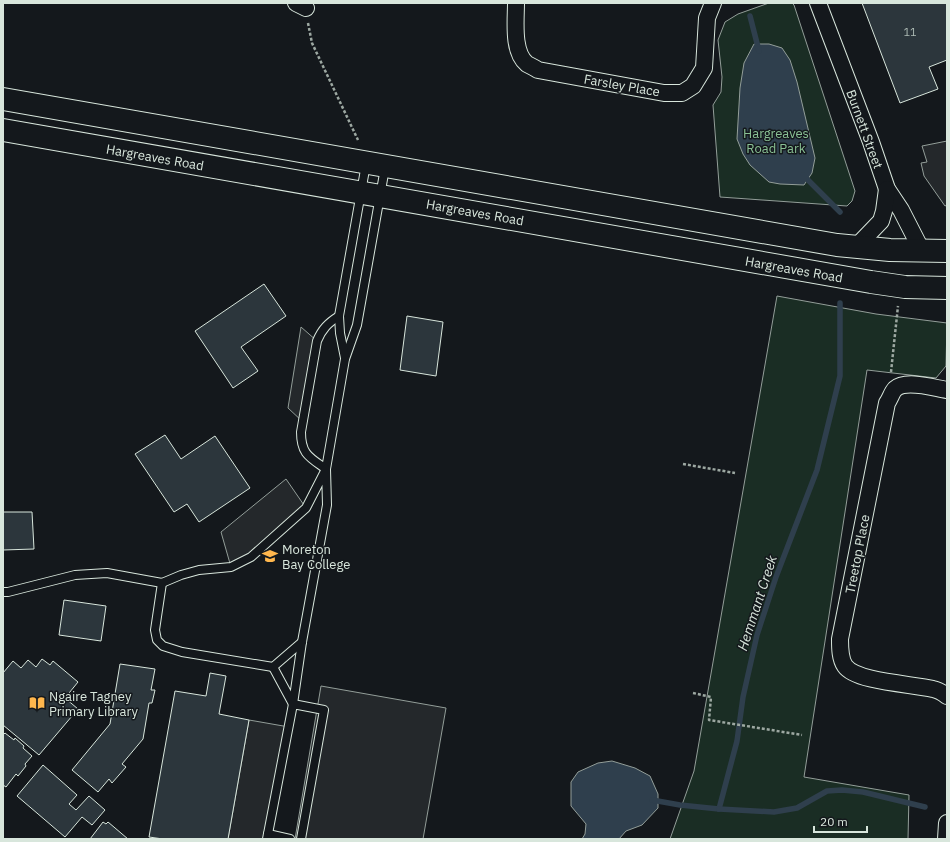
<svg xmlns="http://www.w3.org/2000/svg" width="950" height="842" font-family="'IBM Plex Sans',sans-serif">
  <rect width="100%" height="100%" fill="#14181c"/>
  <g fill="#1a2d24" stroke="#939e99">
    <polygon points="769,3 792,3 794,5 855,191 852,201 847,206 720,197 713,105 721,92 722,77 718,40 725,22 738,14"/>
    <polygon points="777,296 876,314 947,323 946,366 936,378 867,370 804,777 909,795 908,839 670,839 694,771"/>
  </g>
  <g fill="#24282b" stroke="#939e99">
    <polygon points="947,141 947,205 945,206 924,176 921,163 927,162 922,146"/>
    <polygon points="301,327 317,341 303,422 288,408"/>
    <polygon points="286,479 306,508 272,538 231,567 221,532"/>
    <polygon points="321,686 446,708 423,839 295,839"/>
    <polygon points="249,720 289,727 267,839 228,839"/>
  </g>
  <g fill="#2f3f4d" stroke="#939e99">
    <polygon points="754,44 769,44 782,48 790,60 797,82 815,158 812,173 804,185 780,184 769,182 750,165 743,154 737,139 740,88 744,63"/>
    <polygon points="612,761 635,768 650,776 658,794 658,808 642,825 626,831 619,839 582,839 585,834 586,824 571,806 571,782 578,772 598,763"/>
  </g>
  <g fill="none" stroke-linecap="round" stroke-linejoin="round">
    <g stroke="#2f3f4d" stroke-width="5.5">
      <polyline points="750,16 759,51"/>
      <polyline points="803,175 840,212"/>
      <polyline points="652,800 680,805 719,809 737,741 743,697 757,635 776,577 817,470 840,376 840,303"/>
      <polyline points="719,809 774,812 797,808 827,791 842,790 863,792 925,807"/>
    </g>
  </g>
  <g fill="#2c363c" stroke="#d8e6dc">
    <polygon points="862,3 947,3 947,60 929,67 938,89 900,103"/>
    <polygon points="264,284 286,316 241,347 258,371 233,388 195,331"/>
    <polygon points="407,316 443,322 436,376 400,370"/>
    <polygon points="165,435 181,459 215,436 250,488 199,522 187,504 174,512 135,454"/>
    <polygon points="3,512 32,512 34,549 3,550"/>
    <polygon points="64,600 106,606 101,641 59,635"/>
    <polygon points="42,659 50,665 53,661 78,682 65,698 78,709 39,755 3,725 3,673 13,661 21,668 28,660 36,667"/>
    <polygon points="120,664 155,669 151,690 155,690 152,703 149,703 143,739 122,764 126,767 112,783 109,779 98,792 72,770 110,724"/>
    <polygon points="210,673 226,676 219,714 249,720 228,839 163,839 149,837 175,691 206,696"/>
    <polygon points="5,733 14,740 15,738 24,746 23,748 32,756 25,764 26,766 18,776 16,774 6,787 3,785 3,735"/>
    <polygon points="43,765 77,795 69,804 76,810 89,796 105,810 92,825 82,817 65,837 17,796"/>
    <polygon points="103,822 106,824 108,822 128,839 90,839"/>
  </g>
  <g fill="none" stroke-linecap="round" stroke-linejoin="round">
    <defs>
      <g id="lane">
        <path d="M339 316C328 323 322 329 317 341L301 432C301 454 309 457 326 469L345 359 357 325 385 168"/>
        <polyline points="345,358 340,333 339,316 366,164"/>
        <polyline points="162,583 155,630 157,640 163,646 182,652 273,667"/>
        <polyline points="3,592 8,592 75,575 107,573 162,583 181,575 199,570 231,567 251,557 306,508 326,469 327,505 302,642 293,704 273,667"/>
        <polyline points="273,667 302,642"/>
        <polyline points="268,834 290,839"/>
        <polyline points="267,839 293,704 324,710 301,839"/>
      </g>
      <g id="street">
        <polyline points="296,3 306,8"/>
        <path d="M516 3C516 20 512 52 527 64 531 66 535 68 538 70L664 93H682L693 86 704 68 707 18 713 3"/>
        <polyline points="818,3 871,142 887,189 901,210 922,251"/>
        <polyline points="856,247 881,221 884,211 887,189"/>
        <path d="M947 390C934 388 906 379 895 389 892 392 890 399 887 403L840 639C840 648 840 659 845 666 856 682 913 684 933 689 938 690 943 693 947 696"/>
        <polyline points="946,839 947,823"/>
      </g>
      <g id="secondary">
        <polyline points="3,99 837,245 890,250 947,251"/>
        <polyline points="3,130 871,282 905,287 947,288"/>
      </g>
    </defs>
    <use href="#lane" stroke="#d8e6dc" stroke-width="10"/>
    <use href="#street" stroke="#d8e6dc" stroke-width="18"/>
    <use href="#secondary" stroke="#d8e6dc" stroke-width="24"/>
    <g stroke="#9da8a2" stroke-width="2.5" stroke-dasharray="3 2" stroke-linecap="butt">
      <polyline points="308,23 312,43 358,140"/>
      <polyline points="891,372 898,306"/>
      <polyline points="683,464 735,473"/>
      <polyline points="693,693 711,697 709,720 802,735"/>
    </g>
    <use href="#lane" stroke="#14181c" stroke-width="8"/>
    <use href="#street" stroke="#14181c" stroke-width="16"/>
    <use href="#secondary" stroke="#14181c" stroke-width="22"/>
  </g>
  <defs>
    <symbol id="school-bare" viewBox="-9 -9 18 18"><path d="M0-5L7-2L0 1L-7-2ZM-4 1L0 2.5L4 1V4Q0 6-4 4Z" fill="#ffb74d" stroke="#14181c" stroke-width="2.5" paint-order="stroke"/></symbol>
    <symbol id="library-bare" viewBox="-9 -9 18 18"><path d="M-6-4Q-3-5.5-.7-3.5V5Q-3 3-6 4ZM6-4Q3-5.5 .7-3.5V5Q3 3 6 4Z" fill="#ffb74d" stroke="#14181c" stroke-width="2.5" paint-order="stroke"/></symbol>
  </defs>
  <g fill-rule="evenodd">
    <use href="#school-bare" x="259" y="545" width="22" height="22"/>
    <use href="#library-bare" x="26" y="692" width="22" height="22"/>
  </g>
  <g text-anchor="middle" stroke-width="3" stroke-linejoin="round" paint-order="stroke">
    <g font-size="11" fill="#adbab4">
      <text x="910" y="36">11</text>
    </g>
    <g font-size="13" fill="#d8e6dc" stroke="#14181c">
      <text transform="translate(622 85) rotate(10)" y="5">Farsley Place</text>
      <text transform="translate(865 129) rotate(70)" y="5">Burnett Street</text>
      <text transform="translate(155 157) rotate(10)" y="5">Hargreaves Road</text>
      <text transform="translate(475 212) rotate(10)" y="5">Hargreaves Road</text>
      <text transform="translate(794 269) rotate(10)" y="5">Hargreaves Road</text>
      <text transform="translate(857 554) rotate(-79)" y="5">Treetop Place</text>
    </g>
    <g font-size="13" fill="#8ac095" stroke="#14181c">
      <text x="776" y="138">Hargreaves<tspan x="776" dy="15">Road Park</tspan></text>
    </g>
    <g font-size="13" fill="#d8e6dc" stroke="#14181c" text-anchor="start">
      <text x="282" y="554">Moreton<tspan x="282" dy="15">Bay College</tspan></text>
      <text x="49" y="701">Ngaire Tagney<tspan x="49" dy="15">Primary Library</tspan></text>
    </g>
    <g font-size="14" font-style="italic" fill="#d8e6dc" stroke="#14181c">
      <text transform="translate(757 603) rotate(-72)" y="5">Hemmant Creek</text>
    </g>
  </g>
  <rect width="950" height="842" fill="none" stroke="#d8e6dc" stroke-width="8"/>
  <path d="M814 826v6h53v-6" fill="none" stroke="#d8e6dc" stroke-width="2"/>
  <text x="820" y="826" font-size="12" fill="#d8e6dc" stroke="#14181c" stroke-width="3" paint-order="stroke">20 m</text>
</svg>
